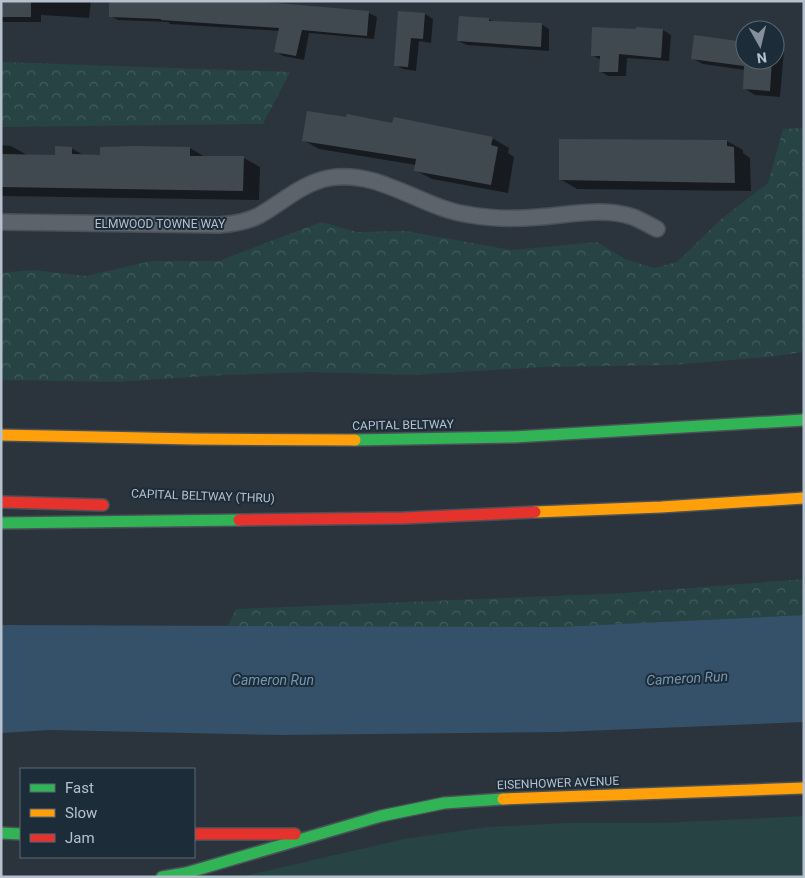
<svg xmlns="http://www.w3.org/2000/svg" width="805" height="878" font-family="Roboto,sans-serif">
  <defs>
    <pattern id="forest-crowns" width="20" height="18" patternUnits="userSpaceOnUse" patternTransform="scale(1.25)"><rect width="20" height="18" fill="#274344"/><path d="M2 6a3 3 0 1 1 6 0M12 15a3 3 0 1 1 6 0" fill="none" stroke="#445c5e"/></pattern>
  </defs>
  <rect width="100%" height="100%" fill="#2b343d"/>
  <g fill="url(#forest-crowns)">
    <polygon points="1,62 290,72 263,124 1,127"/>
    <polygon points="804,128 804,352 768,357 673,365 544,367 412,375 312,372 223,375 117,382 1,380 1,273 33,270 86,276 151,261 219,261 321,222 357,232 406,231 512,250 597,242 625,259 654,268 677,262 720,220 768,183 783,129"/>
    <polygon points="804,579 804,615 558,627 228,626 236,609 625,593"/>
  </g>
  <polygon fill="#274344" points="804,816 804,877 240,877 404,839 487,827 567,823 660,823"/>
  <polygon fill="#355069" points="804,615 804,722 560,732 280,735 51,730 1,733 1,625 558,627"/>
  <g fill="#0007">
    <polygon points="1,1 91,1 89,18 41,15 41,22 4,22 1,20"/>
    <polygon points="223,1 369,13 377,17 374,39 309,33 304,60 283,56 276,51 280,31 170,24 168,22 118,20 110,16"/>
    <polygon points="399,12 425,14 433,19 431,43 419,41 416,71 403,69 395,65"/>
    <polygon points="489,19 495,23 541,24 549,29 549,51 467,45 458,41"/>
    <polygon points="637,28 663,30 671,35 669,61 627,58 626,76 608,76 600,71 601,60 592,55 637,30"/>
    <polygon points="745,43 745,60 775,60 775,45 784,50 780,97 755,95 744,88 745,70 703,64 692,58"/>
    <polygon points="392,125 492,138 509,148 508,153 514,157 508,193 432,179 415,170 416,165 319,149 303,140"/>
    <polygon points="727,141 743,150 743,153 750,158 751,191 577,189 560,179"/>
    <polygon points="1,145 11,146 27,155 56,156 71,148 85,156 101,156 135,147 190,148 205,157 244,158 260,167 259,200 1,196"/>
  </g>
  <g fill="#414950">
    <rect x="1" y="1" width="30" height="16"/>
    <polygon points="109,1 254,1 369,11 367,36 302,30 296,56 274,52 279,28 161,20 161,19 109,17"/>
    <polygon points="398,11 425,13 423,39 411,38 408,67 394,66"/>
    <polygon points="459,16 489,18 489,21 542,23 541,47 457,41"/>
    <polygon points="592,27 636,29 636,27 663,29 661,58 619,54 618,72 599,72 600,56 591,56"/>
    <polygon points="694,35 745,42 745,60 772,60 770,91 743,89 744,66 691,59"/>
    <polygon points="307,111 346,117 347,114 392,123 394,117 493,137 491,145 498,147 491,185 414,171 416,159 302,141"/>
    <polygon points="559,139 727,140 727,146 734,147 735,183 559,180"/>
    <polygon points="55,146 72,147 72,154 100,155 100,147 135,146 190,147 190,156 244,156 243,191 1,187 1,154 55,155"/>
  </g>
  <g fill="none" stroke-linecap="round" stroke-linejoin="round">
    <defs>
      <path id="street" d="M1 222 219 225C233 224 247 222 260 215 283 202 302 183 329 178 380 169 422 209 471 215 494 219 516 219 539 217 570 215 602 207 633 217 641 220 649 225 657 229"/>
      <g id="fast">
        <polyline points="355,440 514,437 804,420"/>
        <polyline points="1,523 239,520"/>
        <polyline points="1,833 21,834"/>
        <polyline points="162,877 186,873 381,816 444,803 503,799"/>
      </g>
      <g id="slow">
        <polyline points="1,435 193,439 355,440"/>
        <polyline points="535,512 661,507 804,498"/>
        <polyline points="503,799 804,788"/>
      </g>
      <g id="jam">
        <polyline points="1,502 103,505"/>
        <polyline points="239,520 403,518 535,512"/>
        <polyline points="194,834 295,834"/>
      </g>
    </defs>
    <use href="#street" stroke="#4a5057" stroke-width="18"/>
    <use href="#fast" stroke="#4a5057" stroke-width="14"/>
    <use href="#slow" stroke="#4a5057" stroke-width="14"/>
    <use href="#jam" stroke="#4a5057" stroke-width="14"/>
    <use href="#street" stroke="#5d636a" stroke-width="15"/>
    <use href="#fast" stroke="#30b455" stroke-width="11"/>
    <use href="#slow" stroke="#ff9f0a" stroke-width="11"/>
    <use href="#jam" stroke="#e5322d" stroke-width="11"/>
  </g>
  <g text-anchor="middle" stroke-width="4" stroke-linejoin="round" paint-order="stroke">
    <g font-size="12" fill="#b6c1cd" stroke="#1d2c39">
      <text x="160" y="228">ELMWOOD TOWNE WAY</text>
      <text transform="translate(403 425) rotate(-1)" y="4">CAPITAL BELTWAY</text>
      <text transform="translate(203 496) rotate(2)" y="4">CAPITAL BELTWAY (THRU)</text>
      <text transform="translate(558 783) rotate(-2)" y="4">EISENHOWER AVENUE</text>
    </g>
    <g font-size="14" font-style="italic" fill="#7396b3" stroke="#1d2c39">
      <text transform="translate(687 678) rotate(-3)" y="5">Cameron Run</text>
      <text x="273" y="685">Cameron Run</text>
    </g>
  </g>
  <rect width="805" height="878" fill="none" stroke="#b6c1cd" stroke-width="5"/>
  <rect x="20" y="768" width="175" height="90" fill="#1d2c39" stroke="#5a6874"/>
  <rect x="30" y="784" width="25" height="8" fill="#30b455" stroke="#5a6874"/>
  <text x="65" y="793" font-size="15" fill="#b6c1cd">Fast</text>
  <rect x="30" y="809" width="25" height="8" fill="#ff9f0a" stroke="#5a6874"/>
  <text x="65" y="818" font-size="15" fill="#b6c1cd">Slow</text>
  <rect x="30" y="834" width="25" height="8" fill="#e5322d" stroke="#5a6874"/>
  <text x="65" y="843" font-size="15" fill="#b6c1cd">Jam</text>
  <g transform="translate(760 45) rotate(172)"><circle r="24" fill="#1d2c39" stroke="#5a6874"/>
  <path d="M0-4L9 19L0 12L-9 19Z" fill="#85909b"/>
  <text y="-8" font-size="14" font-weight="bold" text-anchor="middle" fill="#b6c1cd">N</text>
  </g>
</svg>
